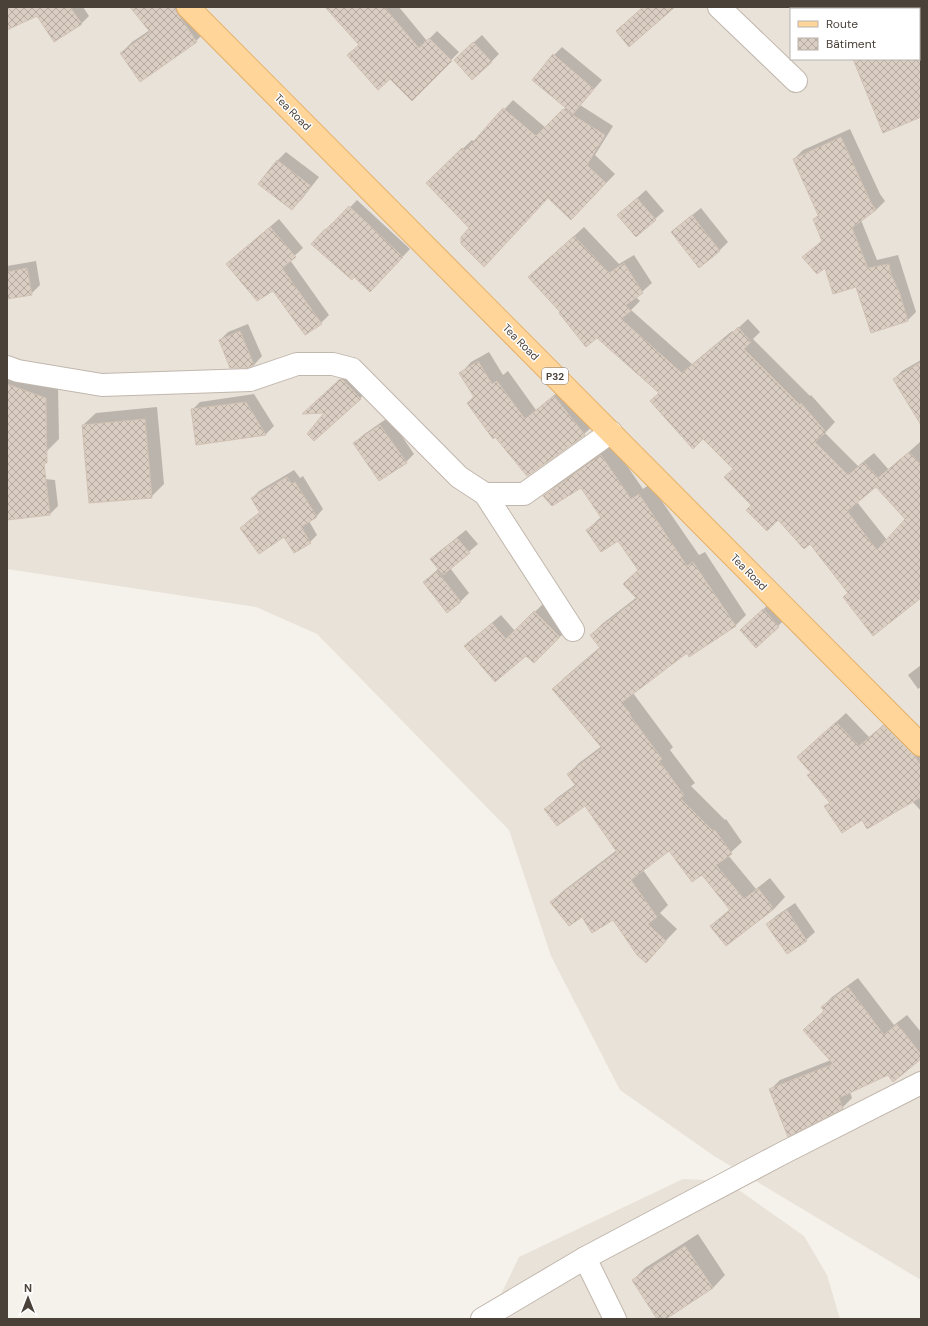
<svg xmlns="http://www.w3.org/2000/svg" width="928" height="1326" font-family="'DM Sans',sans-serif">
  <defs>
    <pattern id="building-cross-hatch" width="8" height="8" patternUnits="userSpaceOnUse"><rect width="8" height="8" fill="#dacec3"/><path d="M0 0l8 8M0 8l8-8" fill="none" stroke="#b3a99f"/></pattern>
  </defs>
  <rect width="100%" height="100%" fill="#f5f1eb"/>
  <g fill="#e9e2d9" fill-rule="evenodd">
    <path d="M7 7H921V1280L714 1156 620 1090 551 956 509 830 317 634 256 607 7 569ZM791 9H919V59H791Z"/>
    <polygon points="683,1179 726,1181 804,1236 827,1275 840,1319 489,1319 519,1257"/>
  </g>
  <g fill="#0003" fill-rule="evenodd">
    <polygon points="7,7 83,7 89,16 81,24 38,15 7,29"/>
    <polygon points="131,7 191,7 207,30 196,41 141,80 121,53 132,42 150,30"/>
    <polygon points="327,7 399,7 427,41 437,31 459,52 412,100 390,78 349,55 360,44"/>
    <polygon points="850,7 897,7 898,9 850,9"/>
    <polygon points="482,35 499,54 491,62 463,52"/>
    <polygon points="921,43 921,115 854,59 919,59 919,44"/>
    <polygon points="562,47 602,80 580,105 613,126 595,155 615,174 571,219 549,197 471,228 436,174 472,140 474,142 513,100 546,128 566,107 554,55"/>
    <polygon points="850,129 880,194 885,201 876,210 861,220 877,260 898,255 916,312 908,320 857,286 825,266 804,257 823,240 814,219 819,214 794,159 803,150"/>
    <polygon points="286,152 319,177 301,200 292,208 260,184 278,160"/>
    <polygon points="646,190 664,211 636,236 627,207"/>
    <polygon points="357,200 410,249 377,284 325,230 332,223 334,224"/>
    <polygon points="701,208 728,242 720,250 700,266 672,232 681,224"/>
    <polygon points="279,219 303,248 290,260 329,315 321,323 273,290 236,256"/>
    <path d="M584 227 619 264 634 255 652 283 636 297 640 301 631 310 692 364 732 331 734 332 748 319 760 332 753 339 810 396 811 395 835 422 825 433 858 466 874 453 889 470 921 441V597L849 593 810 542 779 519 753 505 734 468 703 437 651 401 660 392 597 336 562 312 539 268ZM876 485 906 519 887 540 857 502Z"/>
    <polygon points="36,261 40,285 31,294 7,298 7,266"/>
    <polygon points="248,324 262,356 254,365 220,340 228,332"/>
    <polygon points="489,352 503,375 508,371 536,410 565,386 595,424 584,434 527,475 468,403 474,396 461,373 471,362"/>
    <polygon points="921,360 921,423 894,379 902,371"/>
    <polygon points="349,372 368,391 314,440 326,412 310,407"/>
    <polygon points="7,376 58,385 59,439 47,451 7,449"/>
    <polygon points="254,394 274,426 266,434 197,443 192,410 200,402"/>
    <polygon points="157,407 164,484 151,497 83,425 96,413"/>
    <polygon points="389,417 414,454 406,462 355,443 363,435"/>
    <polygon points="612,444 643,489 650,484 699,555 705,552 746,615 735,626 687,652 633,693 673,747 670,750 695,783 691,786 725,820 726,819 742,842 728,855 756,889 770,878 785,897 774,909 726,945 711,926 730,909 702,874 669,850 643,870 668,905 660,913 677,929 657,950 614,919 582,915 552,902 563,891 617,850 586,804 546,809 557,798 576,784 568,774 579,763 602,746 553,689 564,678 600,647 591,635 602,624 637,597 639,570 618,540 587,530 601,517 581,486 545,496 556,485"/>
    <polygon points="294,470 300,478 303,476 323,509 316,517 309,521 317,535 310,542 284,535 241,528 248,521 260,512 252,498 259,491"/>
    <polygon points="7,475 55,480 58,506 50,514 7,519"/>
    <polygon points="466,530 478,544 450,568 469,593 461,601 447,611 424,582 439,568 432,559 440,551"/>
    <polygon points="771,602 786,618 778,626 750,622"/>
    <polygon points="543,604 568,629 534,662 526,654 465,646 501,615 515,631"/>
    <polygon points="921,665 921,687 918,689 908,675"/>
    <polygon points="846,713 869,737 894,716 921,744 921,811 912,801 863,819 826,806 830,802 812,772 808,748"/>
    <polygon points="795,903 815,932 806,940 787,953 767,924 776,916"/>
    <polygon points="858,978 894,1025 907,1015 921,1032 921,1058 850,1092 852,1098 842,1108 770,1090 780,1080 831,1060 825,1011 822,1007 832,997"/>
    <polygon points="698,1234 725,1275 713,1288 664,1319 658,1319 633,1280 645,1268"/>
  </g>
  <g fill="url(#building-cross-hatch)" stroke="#d2c2b3" fill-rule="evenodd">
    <polygon points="7,7 70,7 82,24 54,42 37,16 7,30"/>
    <polygon points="130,7 173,7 197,42 140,82 120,53 150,32"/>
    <polygon points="325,7 384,7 419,48 429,38 452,61 412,101 390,79 378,90 347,55 359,45"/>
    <polygon points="643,7 675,7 629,47 616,31"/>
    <polygon points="473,42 492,62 472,80 454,60"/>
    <polygon points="553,54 594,89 573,114 532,80"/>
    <polygon points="853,59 921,59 921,117 883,133"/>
    <polygon points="503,108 536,136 563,109 605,135 587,165 606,183 571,220 548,198 484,267 461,244 461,237 469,228 426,183 462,148 465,151"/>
    <polygon points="841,137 871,203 876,210 852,228 868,268 889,264 891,274 900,294 908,321 871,333 856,287 833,294 825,268 817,274 802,257 822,241 813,219 819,217 793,159"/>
    <polygon points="277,160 311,186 292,210 258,184"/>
    <polygon points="637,198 656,220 636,237 617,215"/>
    <polygon points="349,206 403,257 370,292 354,277 352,280 311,244 325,229 326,230"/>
    <polygon points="692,215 720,251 699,268 671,232"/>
    <polygon points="270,227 296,257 282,268 322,324 305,335 273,291 257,301 226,264"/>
    <path d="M574 236 609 273 624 263 643 293 626 305 631 311 621 319 682 373 722 340 724 341 738 327 751 342 744 349 800 405 801 403 826 432 815 442 848 475 864 462 878 478 909 452 921 465V598L873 636 843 597 848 593 810 544 804 549 778 520 767 531 746 510 751 505 724 477 733 469 703 439 693 449 650 401 659 393 597 338 586 347 559 313 560 312 528 277ZM876 487 905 519 877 550 847 511Z"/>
    <polygon points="27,268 32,295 7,299 7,272"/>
    <polygon points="240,331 254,365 248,368 230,368 219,340"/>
    <polygon points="478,361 492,384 497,381 525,419 554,396 585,435 527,476 495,437 493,439 467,403 474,397 459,373"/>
    <polygon points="921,362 921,425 893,379"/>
    <polygon points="340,379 343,380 361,399 314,441 307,434 324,413 302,414"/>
    <polygon points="7,384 46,398 47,463 44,463 50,515 7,520"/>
    <polygon points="246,402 266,435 196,445 191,409"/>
    <polygon points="145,419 152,498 89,503 82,425"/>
    <polygon points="380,425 407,463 379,481 353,443"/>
    <polygon points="601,455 631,499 639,494 687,566 693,562 736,626 689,657 687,653 621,703 630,713 629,714 662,759 659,761 684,795 680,798 713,831 715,830 732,854 716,865 744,899 758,888 774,909 726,946 710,926 730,910 702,875 692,882 669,851 631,880 657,917 648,924 666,941 646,963 637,955 613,920 592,933 582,917 569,926 550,902 617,852 585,806 557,826 544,809 576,786 567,774 602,748 552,689 600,648 590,635 637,599 623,584 638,570 618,541 601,552 586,530 602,519 581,488 552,506 543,496"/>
    <polygon points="287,477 292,484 295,482 317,517 301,527 311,543 294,553 284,537 259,554 240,528 260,513 251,498"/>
    <polygon points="457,538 470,553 443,575 430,559"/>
    <polygon points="437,571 461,602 447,613 423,582"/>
    <polygon points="763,609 779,627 756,648 740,630"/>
    <polygon points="534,611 560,637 534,663 526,656 495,682 464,646 492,623 506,639"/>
    <polygon points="836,722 859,746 884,725 913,754 921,765 921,797 867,829 862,820 842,833 824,806 830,803 807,775 811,773 797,757"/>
    <polygon points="787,910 807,941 787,954 766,924"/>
    <polygon points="848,987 884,1035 897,1024 921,1054 921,1059 893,1082 888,1075 839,1098 843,1109 788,1137 769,1089 833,1064 803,1030 824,1011 821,1007"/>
    <polygon points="685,1246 713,1288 666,1319 657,1319 632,1280"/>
  </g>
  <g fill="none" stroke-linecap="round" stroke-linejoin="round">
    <defs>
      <g id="street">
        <polyline points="719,7 796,81"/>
        <polyline points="7,367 18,371 102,385 250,380 297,364 333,364 352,369 459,477 485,494 524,494 611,432"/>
        <polyline points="485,494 573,630"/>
        <polyline points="585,1258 615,1319"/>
        <polyline points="482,1319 585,1258 783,1153 921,1083"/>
      </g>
      <polyline id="primary" points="188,7 921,745"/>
    </defs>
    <use href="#street" stroke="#c1b7ad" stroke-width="24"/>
    <use href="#primary" stroke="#e6b068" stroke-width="24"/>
    <use href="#street" stroke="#fff" stroke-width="22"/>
    <use href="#primary" stroke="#ffd59a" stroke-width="22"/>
  </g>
  <g text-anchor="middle" stroke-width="3" stroke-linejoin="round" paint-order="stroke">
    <rect fill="#fff" stroke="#807a74" stroke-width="1" x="542" y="368" width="26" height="16" rx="3"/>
    <g font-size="10" font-weight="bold" fill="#4a4138">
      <text x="555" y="380">P32</text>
    </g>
    <g font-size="11" fill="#4a4138" stroke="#fff">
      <text transform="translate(293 112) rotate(45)" y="4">Tea Road</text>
      <text transform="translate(521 342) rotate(45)" y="4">Tea Road</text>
      <text transform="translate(749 572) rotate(45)" y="4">Tea Road</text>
    </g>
  </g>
  <rect width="928" height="1326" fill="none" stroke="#4a4138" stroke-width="16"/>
  <rect x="790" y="8" width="130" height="52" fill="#ffffff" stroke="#b7b3af"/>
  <rect x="798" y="21" width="20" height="6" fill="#ffd59a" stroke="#b7b3af"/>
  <text x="826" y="28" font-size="12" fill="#4a4138">Route</text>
  <rect x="798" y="38" width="20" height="12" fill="url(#building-cross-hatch)" stroke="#b7b3af"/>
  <text x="826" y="48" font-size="12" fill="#4a4138">Bâtiment</text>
  <g transform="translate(28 1298)" stroke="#ffffff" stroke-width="3" paint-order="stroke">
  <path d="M0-3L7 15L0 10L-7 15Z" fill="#4a4138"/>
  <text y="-6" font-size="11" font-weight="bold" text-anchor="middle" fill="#4a4138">N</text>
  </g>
</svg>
